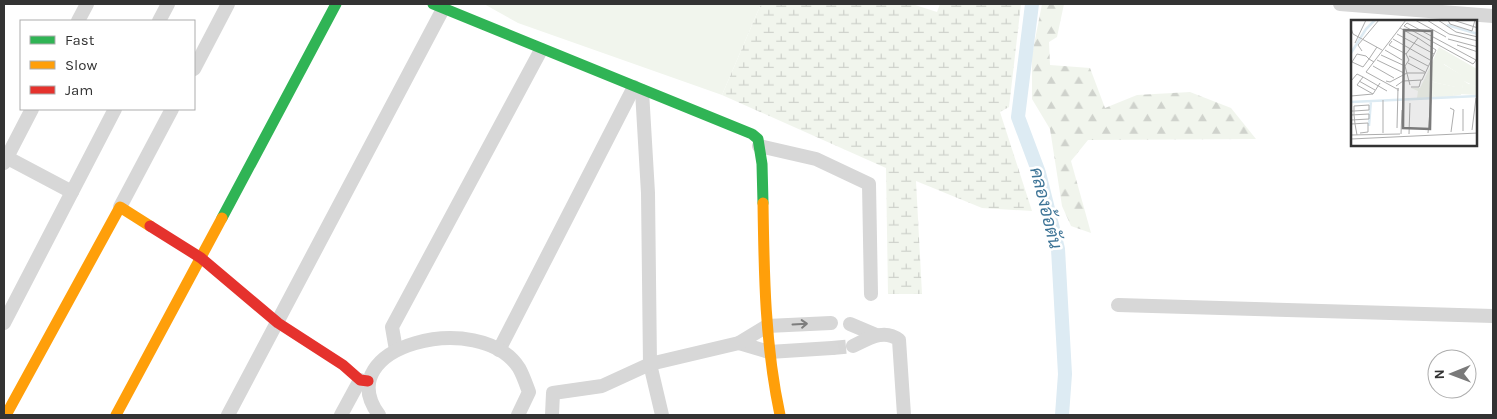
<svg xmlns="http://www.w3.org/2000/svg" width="1497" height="419" font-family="Karla,Sarabun,sans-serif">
  <defs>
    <pattern id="forest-firs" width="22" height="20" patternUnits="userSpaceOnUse" patternTransform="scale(1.25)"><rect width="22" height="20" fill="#f1f5ed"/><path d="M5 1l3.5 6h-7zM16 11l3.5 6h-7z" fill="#cfd2cc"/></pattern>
    <pattern id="wetland-marsh" width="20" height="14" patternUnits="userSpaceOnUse" patternTransform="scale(1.25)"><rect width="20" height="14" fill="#f1f5ed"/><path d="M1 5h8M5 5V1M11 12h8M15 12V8" fill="none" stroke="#cfd2cc"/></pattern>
  </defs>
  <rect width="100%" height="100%" fill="#fff"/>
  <polygon fill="#f1f5ed" points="484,4 761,4 722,95 518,23"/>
  <polygon fill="url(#forest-firs)" points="1042,4 1064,4 1057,37 1049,42 1050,65 1090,68 1105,108 1137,95 1190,92 1231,108 1256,139 1088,140 1071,161 1091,233 1071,226 1062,206 1050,129 1032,99 1032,55"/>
  <polygon fill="url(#wetland-marsh)" points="761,4 912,4 937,12 940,4 1021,4 1009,107 1000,112 1032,211 982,208 916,181 922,294 888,294 886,168 722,95"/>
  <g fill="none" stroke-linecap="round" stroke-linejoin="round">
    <polyline stroke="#ddebf3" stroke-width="14" points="1032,4 1018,117 1039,173 1058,249 1065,374 1062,415"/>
    <polyline stroke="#d6d6d6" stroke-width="14" stroke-dasharray="14 7" stroke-linecap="butt" points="832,348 853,346"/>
    <g stroke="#d7d7d7" stroke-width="14">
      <polyline points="1340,4 1493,16"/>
      <polyline points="78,21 87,4"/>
      <polyline points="159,21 168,4"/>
      <polyline points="194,69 228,4"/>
      <polyline points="642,91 648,193 650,364 662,415"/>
      <polyline points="759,146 816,159 869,184 871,294"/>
      <polyline points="4,156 72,192"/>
      <polyline points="4,163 32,109"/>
      <polyline points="120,207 172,109"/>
      <polyline points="1118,305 1493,316"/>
      <polyline points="4,323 115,109"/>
      <polyline points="850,324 876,335"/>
      <polyline points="739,343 769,352 832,348"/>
      <path d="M853 346C868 339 884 328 899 340L904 415"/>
      <polyline points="396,350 392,327 541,50"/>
      <polyline points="499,350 634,87"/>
      <polyline points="228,415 443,9"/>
      <polyline points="341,415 360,380"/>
      <path d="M379 415C328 346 480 308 519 368 523 375 526 384 529 392L518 415"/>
      <polyline points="552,415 553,393 602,386 650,364 739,343 767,326 831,323"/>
    </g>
    <g stroke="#30b455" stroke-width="11">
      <polyline points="433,4 752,134 758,139 762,164 763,203"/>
      <polyline points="222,218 336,4"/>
    </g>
    <g stroke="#ff9f0a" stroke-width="11">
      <path d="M763 203C764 275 765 345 780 415"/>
      <polyline points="6,415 120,207 150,226"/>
      <polyline points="116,415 222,218"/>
    </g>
    <polyline stroke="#e5322d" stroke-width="11" points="150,226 201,258 278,323 343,365 360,380 368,381"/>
  </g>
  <defs><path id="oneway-shaft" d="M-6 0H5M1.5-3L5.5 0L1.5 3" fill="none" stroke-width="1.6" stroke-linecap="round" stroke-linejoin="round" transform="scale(1.25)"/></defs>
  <use stroke="#7d7d7d" href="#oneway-shaft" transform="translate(800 324) rotate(-3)"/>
  <g text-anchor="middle" stroke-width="5" stroke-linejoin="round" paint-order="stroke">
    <g font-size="18" font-style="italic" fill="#3f7597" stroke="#fff">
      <text transform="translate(1046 208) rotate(76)" y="6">คลองอ้อตัน</text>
    </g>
  </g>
  <g transform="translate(1351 20)">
    <rect width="126" height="126" fill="#fff"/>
    <path d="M88 27 126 49V67L113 61V57L93 44 82 62 74 58Z" fill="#f1f5ed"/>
    <path d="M82 62 105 67 102 76 81 78 85 77 79 72ZM120 64 126 67V75L109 74 112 65Z" fill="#f1f5ed"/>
    <path d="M92 44 114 57 113 61 119 65H112L110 75 102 76 104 67 82 62 79 72 85 77 66 78 67 71 60 68H69L74 58 82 62Z" fill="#f1f5ed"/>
    <path fill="none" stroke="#ddebf3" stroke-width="2.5" d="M96 5 127 14M0 33 15 9 24 0M0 82 127 76M18 106 20 80"/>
    <path fill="none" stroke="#adadad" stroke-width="1" d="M64 0 95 17M76 0 98 14 127 21M87 0 105 12 127 17M97 0 99 4 121 11 124 0M102 0 127 8M0 8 2 14 31 30M49 8 67 18 55 34 58 40 54 46M46 14 83 34M42 19 79 40M97 19 127 27M41 21 38 25 55 34M4 23 15 0M106 25 127 32M34 30 51 40M11 31 7 25 28 0M30 35 54 46 59 65M58 36 77 46M26 40 53 53M125 40 56 3 53 6 122 44 123 43 125 40 127 38M23 42 18 39 15 36 6 34 1 42 12 47 18 39 26 27M57 43 74 52M22 46 43 58M0 61 6 54 12 57M8 61 24 70M35 61 39 62 56 53H74M45 66 52 61 71 60 85 30 67 18M60 67H68L70 60M46 69 15 52 55 0M22 74 6 65 12 57 36 71M0 76 22 74 29 63M32 80V113M99 88 103 90 100 112M0 91H3L18 90V85L3 86V95L4 104 6 115M0 95 18 94V99L0 100M0 104 17 103V112L9 113M46 108 47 68V71M121 110 125 78M112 111V89M77 113 80 80M50 114 51 90M58 114 59 83M0 115 49 114M0 119 127 113"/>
    <path fill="#7a7a7a" fill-opacity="0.15" stroke="#7a7a7a" stroke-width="2.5" d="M53 10 81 11 79 109 52 108Z"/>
    <rect width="126" height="126" fill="none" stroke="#333" stroke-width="2.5"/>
  </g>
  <rect width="1497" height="419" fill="none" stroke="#333333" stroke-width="10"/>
  <rect x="20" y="20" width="175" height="90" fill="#ffffff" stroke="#adadad"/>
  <rect x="30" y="36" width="25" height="8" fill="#30b455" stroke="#adadad"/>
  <text x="65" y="45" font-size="15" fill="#333333">Fast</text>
  <rect x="30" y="61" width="25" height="8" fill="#ff9f0a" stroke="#adadad"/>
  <text x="65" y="70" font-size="15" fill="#333333">Slow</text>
  <rect x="30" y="86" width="25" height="8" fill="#e5322d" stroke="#adadad"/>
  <text x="65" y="95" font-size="15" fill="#333333">Jam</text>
  <g transform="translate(1452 374) rotate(269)"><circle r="24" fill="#ffffff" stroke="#adadad"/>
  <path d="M0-4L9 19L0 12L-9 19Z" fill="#7a7a7a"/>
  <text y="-8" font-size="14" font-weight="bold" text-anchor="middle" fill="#333333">N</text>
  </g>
</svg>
